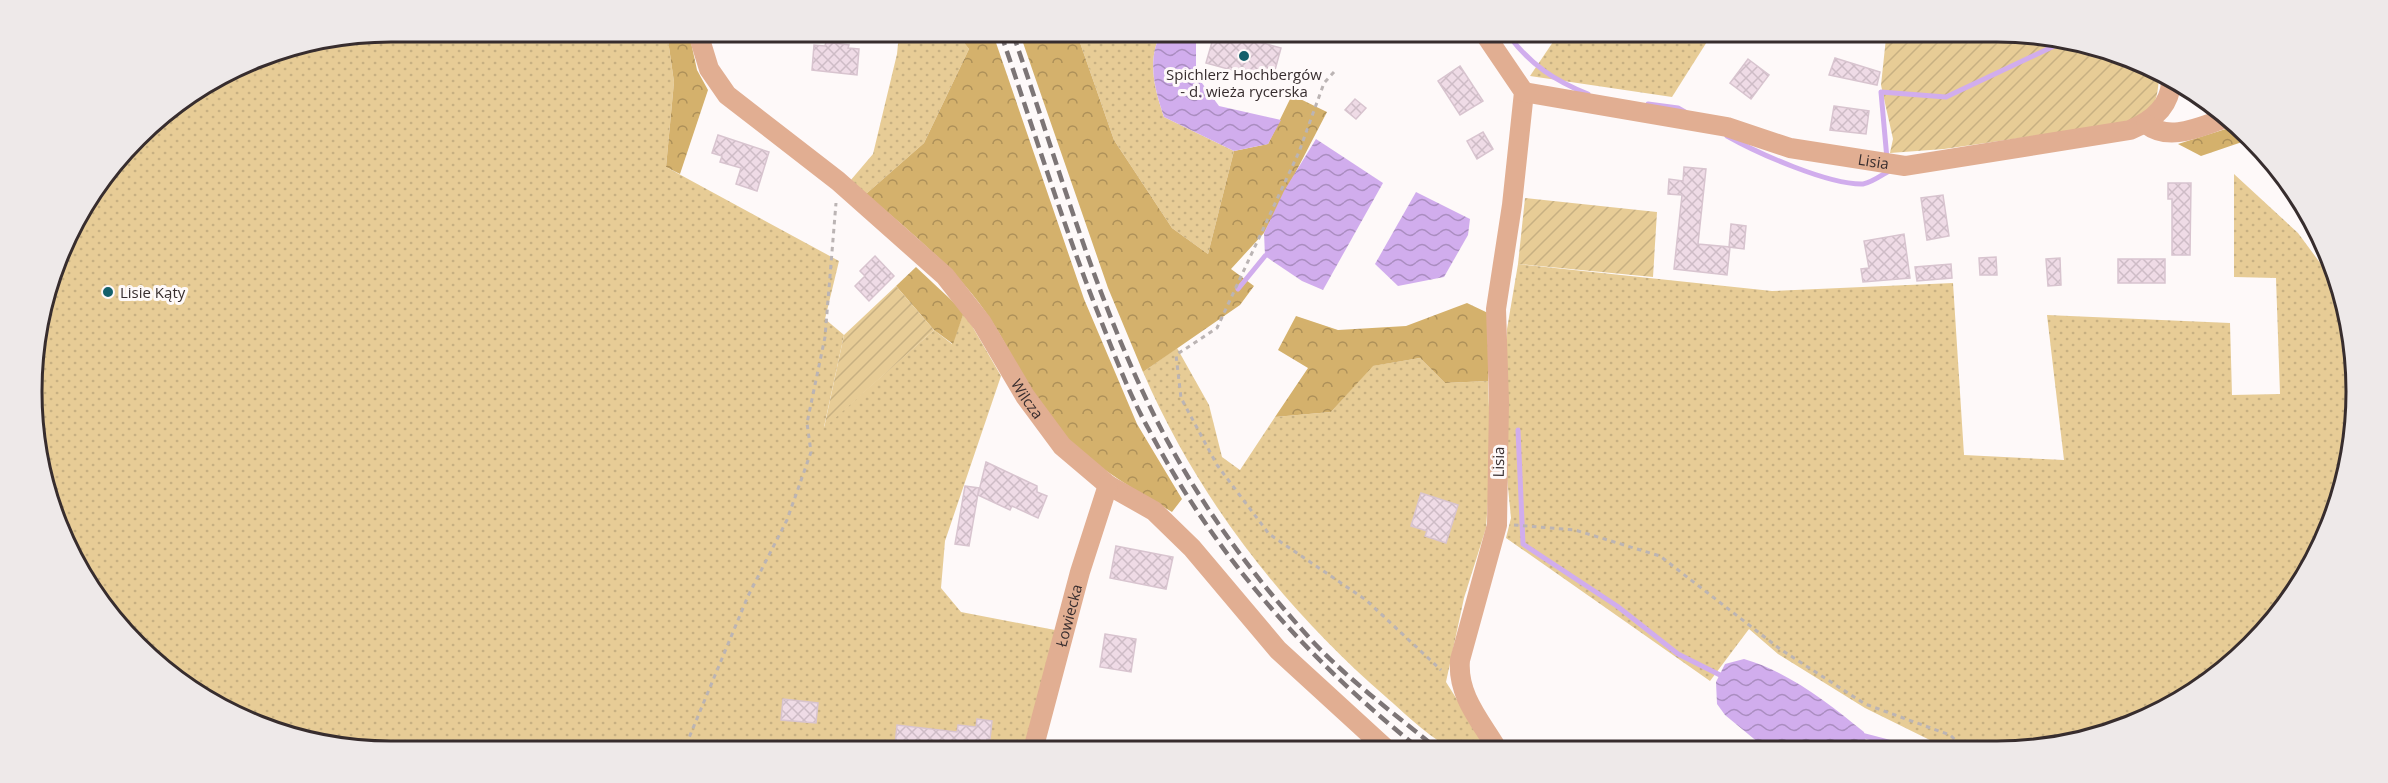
<svg xmlns="http://www.w3.org/2000/svg" width="2388" height="783" viewBox="0 0 2388 783" font-family="'Open Sans',sans-serif">
	<style>
		.grass { fill: url(#grass-dots) }
		.forest { fill: url(#forest-crowns) }
		.garden { fill: url(#garden-furrows) }
		.water { fill: url(#water-waves) }
		.lines { fill: none; stroke-linecap: round; stroke-linejoin: round }
		.stream { stroke: #d1aded; stroke-width: 5 }
		.building { fill: url(#building-cross-hatch); stroke: #d8c4cf; stroke-width: 1.5 }
		.path { stroke: #bbb4b4; stroke-width: 3; stroke-dasharray: 4.5 4.5; stroke-linecap: butt }
		.minor { stroke: #e1ae92; stroke-width: 20 }
		.rail { stroke: #7d7576; stroke-width: 4.5; stroke-dasharray: 12 6; stroke-linecap: butt }
		.poi-dot { fill: #13606b; stroke: #fef9f9; stroke-width: 2 }
		.labels { text-anchor: middle; dominant-baseline: central; stroke-width: 6; stroke-linejoin: round; paint-order: stroke }
		.poi-label { font-size: 15px; fill: #372d2e; stroke: #fef9f9 }
		.street-label { font-size: 15px; fill: #372d2e; stroke: #fef9f9 }
		.rim { fill: none; stroke: #372d2e; stroke-width: 3 }
	</style>
	<defs>
		<pattern id="grass-dots" width="8" height="8" patternUnits="userSpaceOnUse" patternTransform="scale(1.5)"><rect width="8" height="8" fill="#e7cc96"/><path d="M2 2h.1M6 6h.1" fill="none" stroke="#c7b082" stroke-width="1.8" stroke-linecap="round"/></pattern>
		<pattern id="forest-crowns" width="20" height="18" patternUnits="userSpaceOnUse" patternTransform="scale(1.5)"><rect width="20" height="18" fill="#d4b16c"/><path d="M2 6a3 3 0 1 1 6 0M12 15a3 3 0 1 1 6 0" fill="none" stroke="#ad9059"/></pattern>
		<pattern id="garden-furrows" width="10" height="10" patternUnits="userSpaceOnUse" patternTransform="scale(1.5)"><rect width="10" height="10" fill="#e7cc96"/><path d="M-1 1l2-2M0 10L10 0M9 11l2-2" fill="none" stroke="#c7b082"/></pattern>
		<pattern id="water-waves" width="16" height="10" patternUnits="userSpaceOnUse" patternTransform="scale(1.5)"><rect width="16" height="10" fill="#d1aded"/><path d="M0 5q4-4 8 0t8 0" fill="none" stroke="#aa8dc0"/></pattern>
		<pattern id="building-cross-hatch" width="8" height="8" patternUnits="userSpaceOnUse" patternTransform="scale(1.5)"><rect width="8" height="8" fill="#efdbe6"/><path d="M0 0l8 8M0 8l8-8" fill="none" stroke="#cebcc6"/></pattern>
	</defs>
	<rect width="100%" height="100%" fill="#fef9f9"/>
	<g class="grass">
		<path d="M 392,32 L 667,33 L 674,82 L 666,167 L 839,261 L 825,319 L 844,335 L 824,427 L 934,330 L 952,344 L 964,312 L 1001,376 L 945,541 L 941,588 L 961,612 L 1055,630 L 1027,746 L 321,745 L 191,691 L 92,592 L 44,484 L 35,345 L 69,232 L 154,121 L 254,59 Z"/>
		<path d="M 899,34 L 957,34 L 969,49 L 924,143 L 866,194 L 850,181 L 873,154 L 897,54 Z"/>
		<path d="M 1077,34 L 1160,35 C 1147,62 1155,90 1164,117 L 1234,151 L 1208,254 L 1172,228 L 1114,140 Z"/>
		<path d="M 1557,36 L 1710,37 L 1672,97 L 1530,76 Z"/>
		<path d="M 2234,174 L 2298,233 L 2332,279 L 2350,322 L 2350,462 L 2308,571 L 2251,646 L 2156,714 L 2044,748 L 1946,748 L 1865,708 L 1778,654 L 1749,629 L 1710,681 L 1506,538 L 1511,518 L 1506,467 L 1507,329 L 1518,264 L 1772,291 L 1953,283 L 1964,455 L 2064,460 L 2047,315 L 2230,323 L 2232,395 L 2280,394 L 2276,278 L 2234,277 Z"/>
		<path d="M 1177,348 L 1209,405 L 1222,457 L 1240,470 L 1275,417 L 1331,412 L 1372,366 L 1420,358 L 1445,383 L 1488,381 L 1491,461 L 1486,528 L 1464,598 L 1446,682 L 1487,747 C 1476,747 1460,750 1450,747 C 1432,740 1401,710 1386,697 C 1283,608 1197,497 1143,372 Z"/>
	</g>
	<g class="forest">
		<path d="M 667,33 L 689,33 L 697,70 L 708,90 L 680,174 L 666,167 L 674,82 Z"/>
		<path d="M 957,34 L 993,34 L 1084,299 L 1137,424 L 1182,499 L 1172,512 C 1137,491 1100,470 1070,442 C 1034,409 1017,360 991,320 C 959,270 910,232 866,194 L 924,143 L 969,49 Z"/>
		<path d="M 1020,34 L 1077,34 L 1114,140 L 1172,228 L 1208,254 L 1234,151 L 1268,144 L 1292,95 L 1327,112 L 1264,233 L 1231,269 L 1254,286 L 1240,305 L 1143,372 L 1108,288 Z"/>
		<path d="M 2232,127 L 2245,141 L 2201,156 L 2178,144 Z"/>
		<path d="M 916,267 L 964,312 L 953,344 L 934,330 L 896,286 Z"/>
		<path d="M 1467,303 L 1488,313 L 1488,381 L 1445,383 L 1420,358 L 1373,366 L 1331,412 L 1275,417 L 1308,368 L 1278,350 L 1296,316 L 1338,330 L 1406,326 Z"/>
	</g>
	<g class="garden">
		<path d="M 1886,38 L 2067,38 L 2159,77 C 2157,103 2155,110 2130,122 L 1944,149 L 1890,153 L 1893,139 L 1881,85 Z"/>
		<path d="M 1525,198 L 1657,212 L 1653,277 L 1518,264 Z"/>
		<path d="M 896,286 L 934,330 L 824,428 L 844,335 Z"/>
	</g>
	<g class="water">
		<path d="M 1160,35 L 1196,35 L 1196,75 L 1219,106 L 1281,120 L 1268,144 L 1234,151 L 1164,117 C 1155,90 1147,62 1160,35 Z"/>
		<path d="M 1316,139 L 1383,183 L 1323,290 L 1302,281 L 1265,256 L 1264,233 L 1284,191 Z"/>
		<path d="M 1416,192 L 1470,219 L 1468,235 L 1444,277 L 1398,286 L 1375,264 Z"/>
		<path d="M 1744,659 C 1789,672 1828,703 1864,732 L 1866,742 L 1829,743 L 1823,748 L 1765,748 L 1725,715 L 1717,704 L 1716,682 L 1725,664 Z"/>
	</g>
	<g class="lines">
		<g class="stream">
			<path d="M 1509,36 C 1531,65 1555,81 1588,94"/>
			<path d="M 1648,104 L 1678,108 L 1685,112"/>
			<path d="M 1727,136 C 1757,153 1829,185 1863,184 C 1871,183 1882,175 1889,171 L 1888,169"/>
			<path d="M 1887,159 L 1881,92 L 1946,97 L 2069,39"/>
			<path d="M 1238,289 L 1265,256"/>
			<path d="M 1518,430 L 1523,544 L 1617,606 L 1678,654 L 1726,678"/>
			<path d="M 1861,735 L 1911,748"/>
		</g>
	</g>
	<g class="building">
		<path d="M 1214,35 L 1233,35 L 1281,48 L 1272,81 L 1206,63 Z"/>
		<path d="M 826,42 L 849,45 L 848,48 L 859,49 L 857,75 L 812,70 L 814,45 L 825,46 Z"/>
		<path d="M 1835,58 L 1880,72 L 1877,85 L 1829,75 Z"/>
		<path d="M 1748,59 L 1769,75 L 1751,99 L 1730,83 Z"/>
		<path d="M 1460,66 L 1483,101 L 1460,115 L 1438,81 Z"/>
		<path d="M 1355,99 L 1366,108 L 1356,119 L 1345,110 Z"/>
		<path d="M 1834,106 L 1869,111 L 1866,134 L 1830,130 Z"/>
		<path d="M 1483,132 L 1493,149 L 1477,159 L 1467,141 Z"/>
		<path d="M 718,135 L 769,152 L 757,191 L 736,184 L 741,168 L 720,162 L 722,156 L 712,153 Z"/>
		<path d="M 1684,167 L 1706,169 L 1698,244 L 1730,247 L 1727,275 L 1674,269 L 1682,195 L 1668,194 L 1669,179 L 1683,181 Z"/>
		<path d="M 2168,183 L 2191,183 L 2190,255 L 2172,255 L 2172,199 L 2168,199 Z"/>
		<path d="M 1943,195 L 1949,236 L 1927,240 L 1921,198 Z"/>
		<path d="M 1731,224 L 1746,226 L 1744,249 L 1729,247 Z"/>
		<path d="M 1904,234 L 1910,278 L 1863,282 L 1861,269 L 1869,268 L 1864,241 Z"/>
		<path d="M 875,256 L 894,276 L 869,301 L 855,286 L 865,276 L 860,271 Z"/>
		<path d="M 1996,257 L 1997,275 L 1980,275 L 1979,258 Z"/>
		<path d="M 2060,258 L 2061,285 L 2048,286 L 2046,259 Z"/>
		<rect x="2118" y="259" width="47" height="24"/>
		<path d="M 1951,264 L 1952,278 L 1917,281 L 1915,267 Z"/>
		<path d="M 986,462 L 1037,486 L 1037,492 L 1047,496 L 1038,518 L 1012,506 L 1010,510 L 978,495 Z"/>
		<path d="M 965,486 L 979,488 L 969,546 L 955,544 Z"/>
		<path d="M 1421,493 L 1458,505 L 1446,543 L 1425,536 L 1427,531 L 1411,526 Z"/>
		<path d="M 1116,546 L 1173,557 L 1166,589 L 1110,578 Z"/>
		<path d="M 1105,634 L 1136,639 L 1131,672 L 1100,667 Z"/>
		<path d="M 783,699 L 818,703 L 816,723 L 781,720 Z"/>
		<path d="M 977,719 L 992,721 L 990,739 L 987,739 L 986,746 L 895,746 L 897,725 L 957,732 L 958,725 L 976,727 Z"/>
	</g>
	<g class="lines">
		<g class="path">
			<path d="M 1334,72 L 1324,83 L 1299,152 L 1217,328 L 1176,355 L 1181,398 L 1217,465 L 1269,534 L 1366,600 L 1441,670"/>
			<path d="M 1514,525 L 1575,530 L 1660,556 L 1780,649 L 1865,704 L 1950,735 L 1964,748"/>
			<path d="M 686,745 L 748,596 L 787,520 L 811,452 L 807,423 L 825,337 L 836,203"/>
		</g>
		<g class="minor">
			<path id="s1" d="M 698,33 L 709,69 L 727,95 L 838,181 L 945,276 L 982,323 L 1025,396 L 1062,446 L 1108,485 L 1154,511 L 1192,548 L 1278,650 L 1384,747"/>
			<path d="M 1486,36 L 1524,92 L 1512,205 L 1496,309 L 1499,402 L 1497,525 L 1460,660 C 1457,694 1479,719 1496,747"/>
			<path id="s2" d="M 1524,92 L 1727,127 L 1790,148 L 1905,166 L 2130,130 C 2152,121 2170,107 2171,82"/>
			<path d="M 2146,124 C 2169,142 2199,127 2223,119"/>
			<path id="s3" d="M 1034,746 L 1080,572 L 1108,485"/>
		</g>
		<g class="rail">
			<path d="M 1001,34 C 1032,125 1061,218 1096,308 C 1112,348 1127,390 1148,428 C 1216,557 1304,656 1417,747"/>
			<path d="M 1013,34 C 1058,163 1095,299 1157,421 C 1196,498 1248,570 1305,633 C 1343,676 1391,711 1435,747"/>
		</g>
	</g>
	<g class="poi-dot">
		<circle cx="1244" cy="56" r="6"/>
		<circle cx="108" cy="292" r="6"/>
	</g>
	<g class="labels">
		<g class="poi-label">
			<text x="1244" y="74">Spichlerz Hochbergów<tspan x="1244" dy="17">- d. wieża rycerska</tspan></text>
			<text x="120" y="292" text-anchor="start">Lisie Kąty</text>
		</g>
		<g class="street-label">
			<text stroke="none"><textPath href="#s2" startOffset="357">Lisia</textPath></text>
			<text stroke="none"><textPath href="#s1" startOffset="501">Wilcza</textPath></text>
			<text transform="translate(1498 462) rotate(-89)">Lisia</text>
			<text stroke="none"><textPath href="#s3" startOffset="135">Łowiecka</textPath></text>
		</g>
	</g>
	<path d="M0 0H2388V783H0ZM391 42H1997A349 349 0 0 1 2346 391V392A349 349 0 0 1 1997 741H391A349 349 0 0 1 42 392V391A349 349 0 0 1 391 42Z" fill="#eee9e9" fill-rule="evenodd"/>
	<path class="rim" d="M391 42H1997A349 349 0 0 1 2346 391V392A349 349 0 0 1 1997 741H391A349 349 0 0 1 42 392V391A349 349 0 0 1 391 42Z"/>
</svg>
